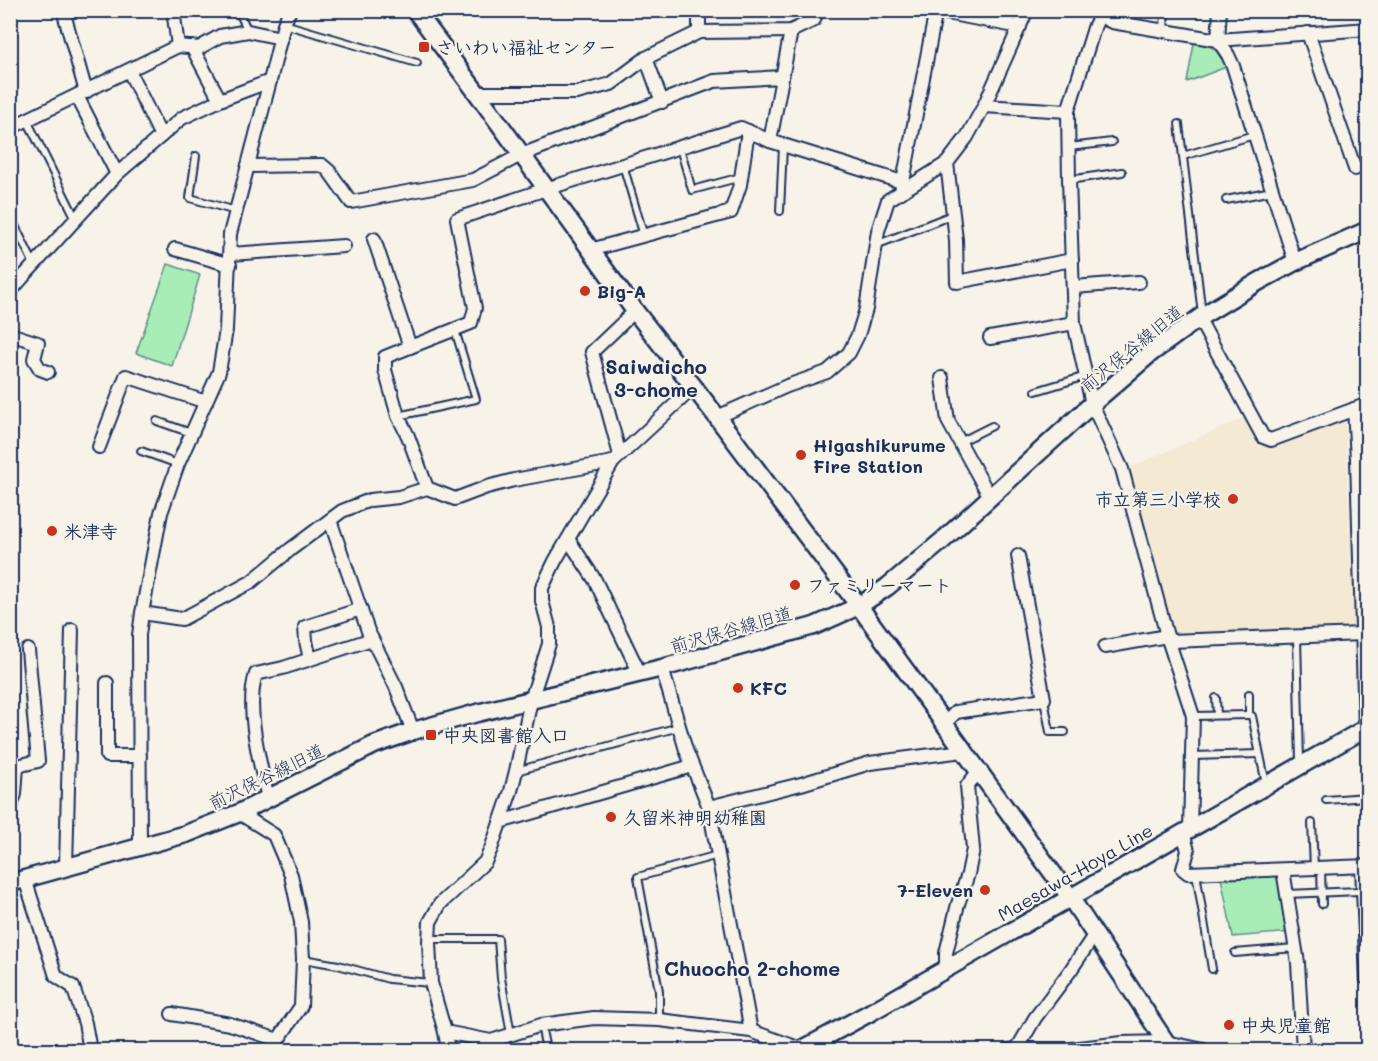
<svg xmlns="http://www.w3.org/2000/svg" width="1378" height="1061" viewBox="0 0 1378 1061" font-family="Mali,'Klee One',sans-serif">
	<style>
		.built { fill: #f4e9d3 }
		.green { fill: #a8edb7; stroke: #628e8a; stroke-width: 1.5 }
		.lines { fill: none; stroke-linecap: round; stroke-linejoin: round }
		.lane-casing { stroke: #1b2f5e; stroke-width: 10 }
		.street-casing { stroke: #1b2f5e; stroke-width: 16 }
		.secondary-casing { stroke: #1b2f5e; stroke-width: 21 }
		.lane { stroke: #f7f3e8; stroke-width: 6 }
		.street { stroke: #f7f3e8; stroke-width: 12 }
		.secondary { stroke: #f7f3e8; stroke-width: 16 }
		.poi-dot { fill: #c8321e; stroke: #f7f3e8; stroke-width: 2 }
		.labels { text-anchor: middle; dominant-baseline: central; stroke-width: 4.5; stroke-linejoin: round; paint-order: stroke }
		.poi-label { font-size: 18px; font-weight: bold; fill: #1b2f5e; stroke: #f7f3e8; text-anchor: start }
		.street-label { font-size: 18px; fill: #1b2f5e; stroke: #f7f3e8 }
		.neighbourhood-label { font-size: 20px; font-weight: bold; fill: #1b2f5e; stroke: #f7f3e8 }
	</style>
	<rect width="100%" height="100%" fill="#f7f3e8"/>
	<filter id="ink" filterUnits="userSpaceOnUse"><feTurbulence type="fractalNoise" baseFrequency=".0167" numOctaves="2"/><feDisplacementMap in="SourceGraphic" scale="12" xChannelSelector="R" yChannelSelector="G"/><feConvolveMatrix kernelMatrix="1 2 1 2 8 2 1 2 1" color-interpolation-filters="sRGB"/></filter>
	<g filter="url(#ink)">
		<path class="built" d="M 1345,417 L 1354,627 L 1176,636 L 1126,469 L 1244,418 L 1260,447 Z"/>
		<g class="green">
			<path d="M 1194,43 C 1215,46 1216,48 1226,67 L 1187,82 Z"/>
			<path d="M 168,264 L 200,275 L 172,366 L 136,353 Z"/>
			<path d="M 1220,873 L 1281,873 L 1291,932 L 1233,937 Z"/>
		</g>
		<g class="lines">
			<defs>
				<g id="lane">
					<path d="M 238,10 L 248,31"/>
					<path d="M 284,24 L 417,63"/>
					<path d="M 1164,30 L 1165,10"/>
					<path d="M 27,120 L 76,219"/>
					<path d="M 1179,124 L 1202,314"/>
					<path d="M 1069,147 L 1112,142"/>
					<path d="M 680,148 L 692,190 L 741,177"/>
					<path d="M 196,156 L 190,198 L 236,211"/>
					<path d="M 1183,156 L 1254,135"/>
					<path d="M 623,165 L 644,236"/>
					<path d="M 1069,180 L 1122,172"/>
					<path d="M 1226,200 L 1272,191"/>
					<path d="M 780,211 L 783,146"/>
					<path d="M 10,216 L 34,264"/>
					<path d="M 876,245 L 952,215"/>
					<path d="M 1036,391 L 1086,376"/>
					<path d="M 398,416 L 476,399 L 455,330"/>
					<path d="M 157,421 L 191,433"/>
					<path d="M 960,442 L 992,426"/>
					<path d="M 141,451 L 178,464"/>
					<path d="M 1297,637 L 1300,762"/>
					<path d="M 1249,694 L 1249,715 L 1252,716 L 1266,784"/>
					<path d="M 1216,698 L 1217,715"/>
					<path d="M 1044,699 L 1050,732 L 1065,732"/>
					<path d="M 1193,716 L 1249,715"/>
					<path d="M 1365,731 L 1368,820"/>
					<path d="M 1193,756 L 1259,754"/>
					<path d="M 516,771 L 679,727"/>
					<path d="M 1326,800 L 1367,797"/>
					<path d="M 1312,823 L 1314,868"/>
					<path d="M 1359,867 L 1364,980"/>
					<path d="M 1321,868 L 1322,904"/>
					<path d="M 1196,873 L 1212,969"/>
					<path d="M 1287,894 L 1360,891"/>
					<path d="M 430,939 L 498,939 L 501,978 L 511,1034"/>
					<path d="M 1235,953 L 1295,948"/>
					<path d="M 303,959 L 338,965 L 389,979 L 430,983"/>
					<path d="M 659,1020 L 659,991 L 638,877 L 718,855"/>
					<path d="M 541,1025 L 546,1050"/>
				</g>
				<g id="street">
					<path d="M 63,10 L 86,92"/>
					<path d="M 173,10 L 178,46"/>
					<path d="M 699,10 L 699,32"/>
					<path d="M 1027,10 L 984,106 L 1068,111"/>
					<path d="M 1101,10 C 1102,17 1106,20 1112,22 L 1218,40 L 1368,29"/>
					<path d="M 1220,10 L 1218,40 L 1228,55 L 1233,66 L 1295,262"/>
					<path d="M 936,11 L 1020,27"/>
					<path d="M 1101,14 L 1095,25 L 1068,111 L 1069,180 L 1074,323 L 1092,404 L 1122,469 L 1167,636 L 1193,716 L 1190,829"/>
					<path d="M 791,31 L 770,141 L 902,182"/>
					<path d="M 1308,33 L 1355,169"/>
					<path d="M 192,47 L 220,100"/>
					<path d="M 646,58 L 662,102"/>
					<path d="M 129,71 L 161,136"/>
					<path d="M 477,93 L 577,93 L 611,84 L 646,58 L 699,32 L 791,31 L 814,20 L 817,10"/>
					<path d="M 77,96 L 117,174"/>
					<path d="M 10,128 L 178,46 L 199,48 L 220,36 L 248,31 L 281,38"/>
					<path d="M 947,163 L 956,240 L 957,282 L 1072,260"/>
					<path d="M 248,166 L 322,165 L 329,171 L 351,202 L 473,180 L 521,155 L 714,81 L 782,77"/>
					<path d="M 901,192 L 947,163 L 967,137 L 984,106"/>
					<path d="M 374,239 L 410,347 L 471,323 L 475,308 L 457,219 L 546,189 L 741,128 L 770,141"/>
					<path d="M 175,249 L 230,265"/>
					<path d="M 590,250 L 731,212 L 740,185 L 748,131"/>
					<path d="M 230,254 L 344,246"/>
					<path d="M 1073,287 L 1139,282"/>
					<path d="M 10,292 L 23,277 L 117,174 L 182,118 L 220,100 L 270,81"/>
					<path d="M 1199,319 L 1263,437 L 1271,440 L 1368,404"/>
					<path d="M 10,334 L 38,343 L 34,359 L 40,369 L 48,372"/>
					<path d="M 990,338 L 1074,323"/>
					<path d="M 410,347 L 385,357 L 385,370 L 398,416 L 408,436 L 427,488"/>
					<path d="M 942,378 L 948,421 L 990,497"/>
					<path d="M 1354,409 L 1357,459 L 1365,728"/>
					<path d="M 717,417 L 787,386 L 827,372 L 849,353 L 858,335 L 866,309 L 878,231 L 888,200 L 901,192 L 936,10"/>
					<path d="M 99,447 L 126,376 L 206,402"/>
					<path d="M 620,455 L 592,352 L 635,311"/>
					<path d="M 330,520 L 368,631 L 396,687 L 413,731"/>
					<path d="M 568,539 L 595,580 L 640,674"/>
					<path d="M 142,613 L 182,619 L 251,582 L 291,549 L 342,511 L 370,500 L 399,497 L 427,488 L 455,499 L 487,487 L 514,480 L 613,462"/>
					<path d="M 1170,641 L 1363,634"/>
					<path d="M 1105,647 L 1167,636"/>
					<path d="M 310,659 L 306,641 L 305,627 L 361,609"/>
					<path d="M 662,668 L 686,750 L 709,807 L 751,1031"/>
					<path d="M 107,683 L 107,756 L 140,756"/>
					<path d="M 944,724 L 956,712 L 1044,699 L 1018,556"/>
					<path d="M 268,798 C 260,764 245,707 256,674 L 283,668 L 372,639"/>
					<path d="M 709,807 L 801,784 L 870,763 L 963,751"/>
					<path d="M 10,809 L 15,794 L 17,766 L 38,761 L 28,650"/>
					<path d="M 500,822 L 692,766"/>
					<path d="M 1183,832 L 1188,851 L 1183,869 L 1188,873 L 1368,866"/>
					<path d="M 140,847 L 139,635 L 142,613 L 161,513 L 178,464 L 219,372 L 226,330 L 230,234 L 270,81 L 284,24 L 290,10"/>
					<path d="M 66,867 L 72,630"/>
					<path d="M 1283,870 L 1298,963 L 1303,1050"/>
					<path d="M 25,879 L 56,976 L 73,987 L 85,1023 L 90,1050"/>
					<path d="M 946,969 L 946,953 L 958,904 L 968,874 L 973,849 L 967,786 L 978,772"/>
					<path d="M 172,1014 L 230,1024 L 278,1040 L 301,1006 L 303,959 L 301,922 L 291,875 L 274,835 L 239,813"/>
					<path d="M 445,1032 L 491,1041 L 541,1025 L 594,1018 L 659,1020 L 751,1031 L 804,1050"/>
					<path d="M 1017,1049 L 1035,1018 L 1070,971 L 1095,934"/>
					<path d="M 448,1050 L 445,1032 L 431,983 L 429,942 L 430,922 L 440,904 L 485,862 L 491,849 L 511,791 L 516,771 L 531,700 L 549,644 L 549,627 L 542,601 L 542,588 L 555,561 L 613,462 L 694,387"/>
					<path d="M 1009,1050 L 1017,1049 L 1071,1049 L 1122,1043 L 1166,1042 L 1204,1050"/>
				</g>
				<g id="secondary">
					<path d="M 415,10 L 477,93 L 635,311 L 717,417 L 859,606 L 1070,897 L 1171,1050"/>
					<path d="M 10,883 L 186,834 L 239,813 L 374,745 L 413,731 L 477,713 L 662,668 L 814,626 L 859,606 L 887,587 L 942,541 L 1092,404 L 1151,353 L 1202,316 L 1258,282 L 1295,262 L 1368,230"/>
					<path d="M 801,1050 L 871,1012 L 1368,727"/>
				</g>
			</defs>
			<use href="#lane" class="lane-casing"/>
			<use href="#street" class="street-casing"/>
			<use href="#secondary" class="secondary-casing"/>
			<use href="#lane" class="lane"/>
			<use href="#street" class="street"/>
			<use href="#secondary" class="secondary"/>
		</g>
	</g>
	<g class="poi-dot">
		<rect x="418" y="41" width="12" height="12" rx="3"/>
		<circle cx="585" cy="291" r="6"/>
		<circle cx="801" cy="455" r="6"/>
		<circle cx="1233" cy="499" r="6"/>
		<circle cx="52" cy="531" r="6"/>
		<circle cx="795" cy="585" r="6"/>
		<circle cx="738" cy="688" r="6"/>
		<rect x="425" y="729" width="12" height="12" rx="3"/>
		<circle cx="611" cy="817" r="6"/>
		<circle cx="985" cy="890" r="6"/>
		<circle cx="1229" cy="1025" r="6"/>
	</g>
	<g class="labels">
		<g class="poi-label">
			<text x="436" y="47">さいわい福祉センター</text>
			<text x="597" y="291">Big-A</text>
			<text x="813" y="445">Higashikurume<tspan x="813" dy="21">Fire Station</tspan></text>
			<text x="1221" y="499" text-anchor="end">市立第三小学校</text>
			<text x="64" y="531">米津寺</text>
			<text x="807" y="585">ファミリーマート</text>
			<text x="750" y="688">KFC</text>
			<text x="443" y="735">中央図書館入口</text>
			<text x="623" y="817">久留米神明幼稚園</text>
			<text x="973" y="890" text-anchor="end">7-Eleven</text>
			<text x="1241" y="1025">中央児童館</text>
		</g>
		<g class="street-label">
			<text transform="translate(1131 348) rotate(-39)">前沢保谷線旧道</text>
			<text transform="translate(731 629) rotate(-16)">前沢保谷線旧道</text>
			<text transform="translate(266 776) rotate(-26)">前沢保谷線旧道</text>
			<text transform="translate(1075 872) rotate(-30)">Maesawa-Hoya Line</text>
		</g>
		<g class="neighbourhood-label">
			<text x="656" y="366">Saiwaicho<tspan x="656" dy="23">3-chome</tspan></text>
			<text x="752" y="968">Chuocho 2-chome</text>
		</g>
	</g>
	<rect width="1378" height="1061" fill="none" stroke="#f7f3e8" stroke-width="36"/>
	<rect x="18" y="18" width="1342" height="1025" fill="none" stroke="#1b2f5e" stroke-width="2" filter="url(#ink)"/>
</svg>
